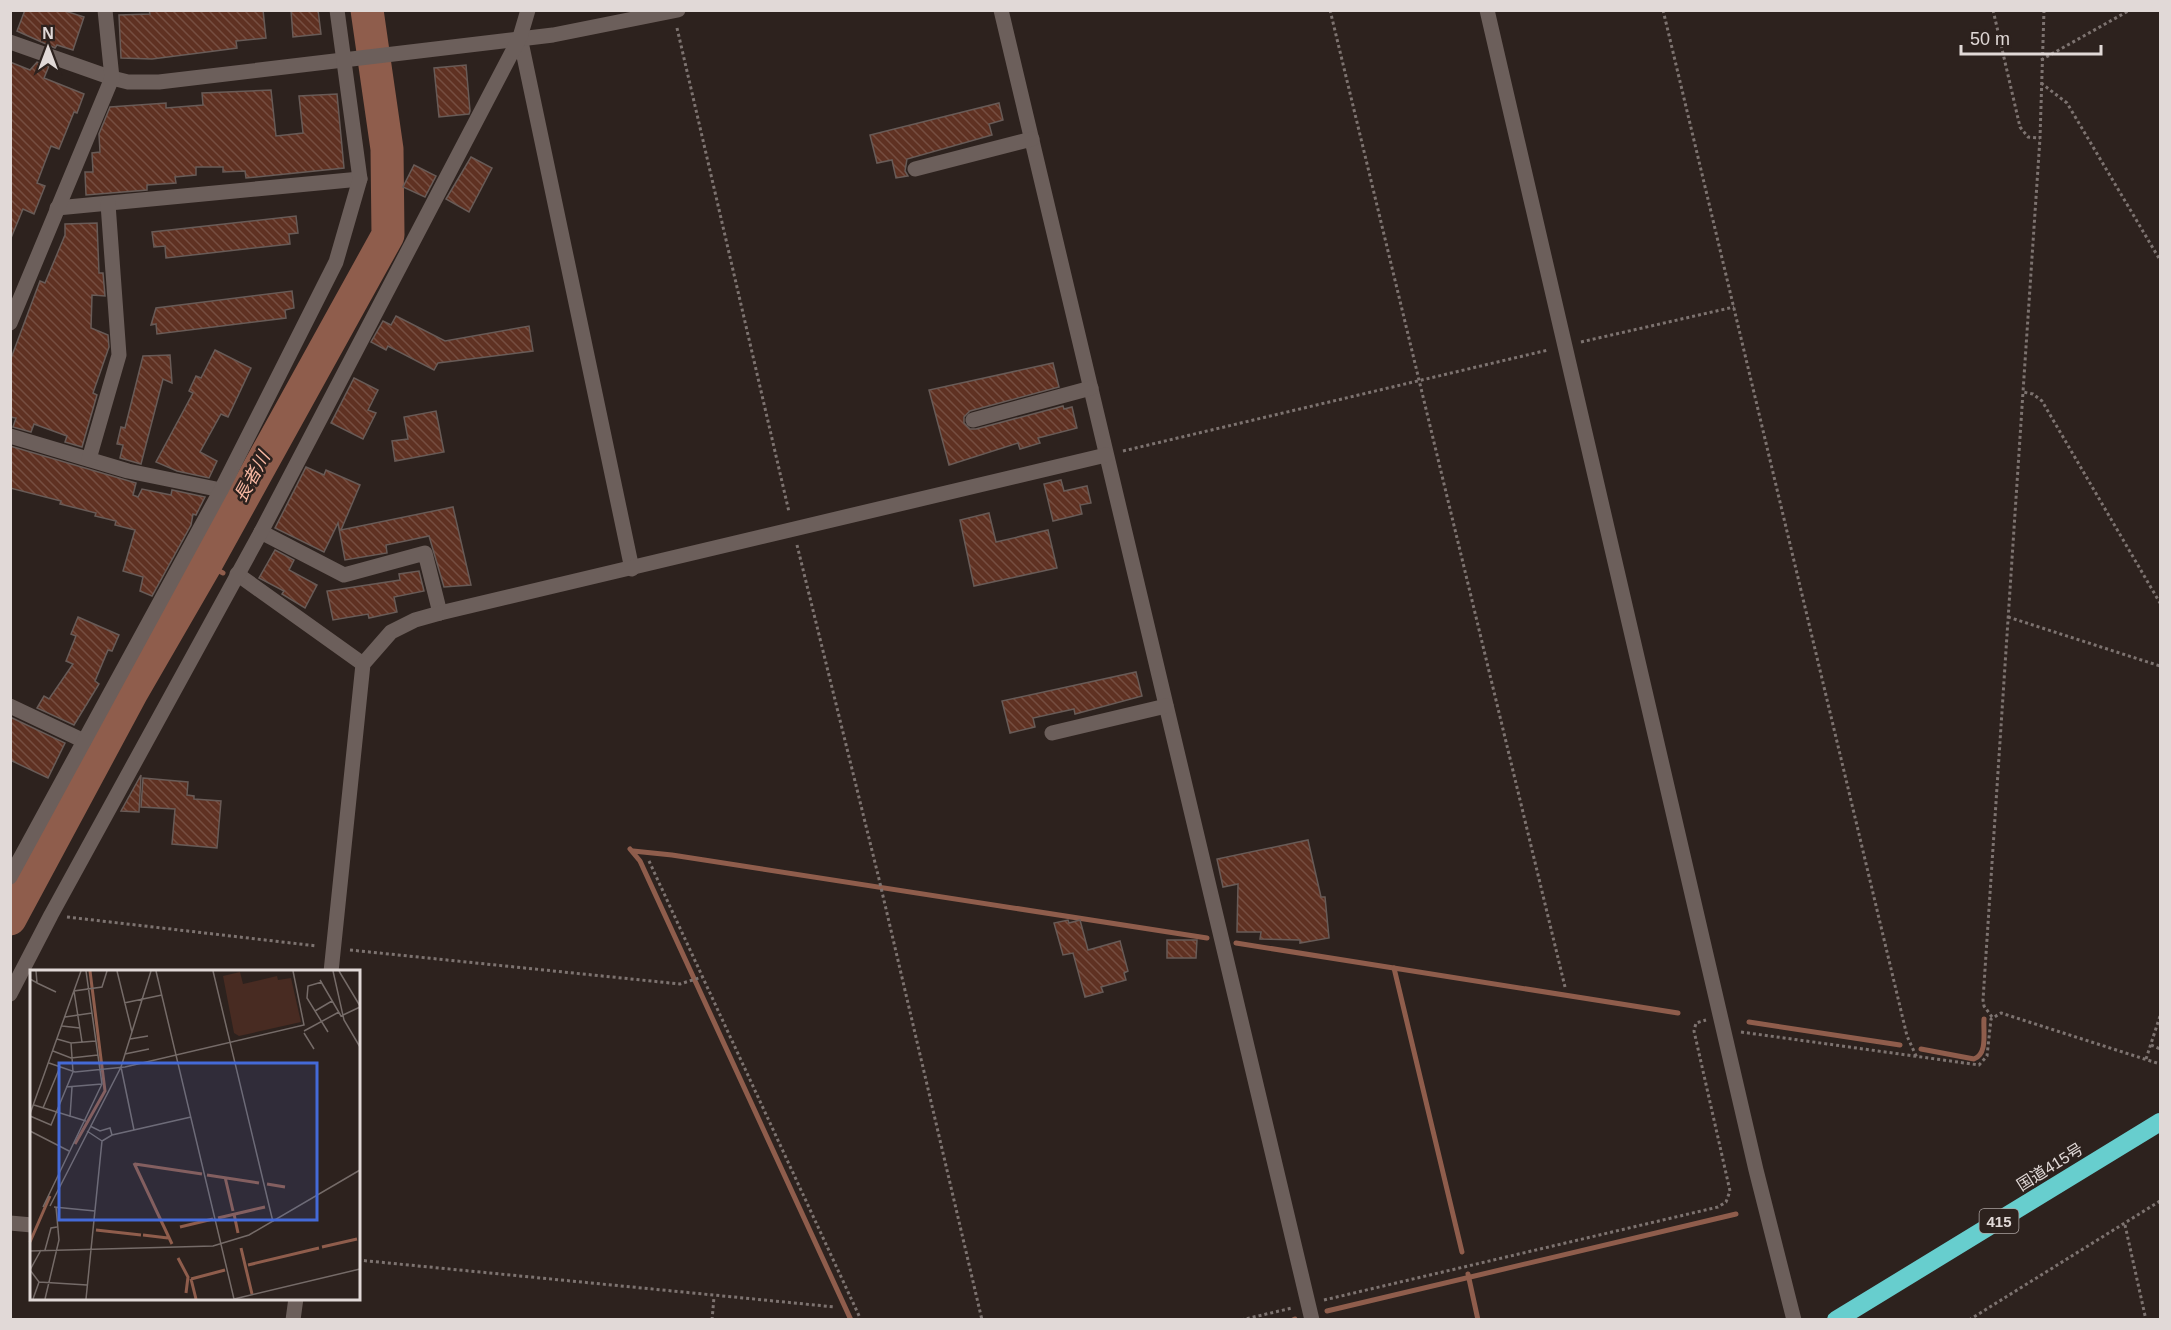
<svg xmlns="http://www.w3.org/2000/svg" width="2171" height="1330" viewBox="0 0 2171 1330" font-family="Arial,'Noto Sans JP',sans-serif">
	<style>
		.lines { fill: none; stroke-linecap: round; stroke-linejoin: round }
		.stream { stroke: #8f5d4c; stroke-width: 5 }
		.river { stroke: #8f5d4c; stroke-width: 33 }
		.building { fill: url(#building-back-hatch); stroke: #685b57; stroke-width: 1.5 }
		.path { stroke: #7d7370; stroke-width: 3; stroke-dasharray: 3 3; stroke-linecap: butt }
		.minor { stroke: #6c5f5b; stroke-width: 15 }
		.highway { stroke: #67cece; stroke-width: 18 }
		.labels { text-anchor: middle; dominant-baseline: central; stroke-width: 5; stroke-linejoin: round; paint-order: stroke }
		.shield { fill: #2d221e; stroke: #aba2a0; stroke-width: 1.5 }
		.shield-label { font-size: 15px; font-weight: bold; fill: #e1d9d7 }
		.street-label { font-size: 16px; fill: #e1d9d7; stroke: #2d221e }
		.water-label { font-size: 18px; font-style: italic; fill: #f9b9a3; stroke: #2d221e }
		.inset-river { fill: none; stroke: #8f5d4c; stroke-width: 3 }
		.inset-road { fill: none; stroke: #756b68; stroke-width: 1.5 }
		.view { fill: #446ad8; fill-opacity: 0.15; stroke: #446ad8; stroke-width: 3 }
		.inset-edge { fill: none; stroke: #e1d9d7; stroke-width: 3 }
	</style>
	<defs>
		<pattern id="building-back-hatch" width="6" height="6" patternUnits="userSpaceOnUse" patternTransform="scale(1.5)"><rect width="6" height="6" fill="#5f3122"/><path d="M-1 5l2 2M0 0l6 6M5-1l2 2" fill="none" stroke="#764e41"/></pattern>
	</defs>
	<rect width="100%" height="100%" fill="#2d221e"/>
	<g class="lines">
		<g class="stream">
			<path d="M 206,564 L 223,573"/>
			<path d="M 630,849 L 640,861 L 851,1320"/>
			<path d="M 633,851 L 672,855 L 1207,938"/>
			<path d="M 1236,943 L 1678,1013"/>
			<path d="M 1394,968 L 1462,1252"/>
			<path d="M 1749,1022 L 1900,1045"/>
			<path d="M 1921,1049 L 1974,1059 C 1988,1054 1983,1032 1984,1019"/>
			<path d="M 1468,1274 L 1478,1320"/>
			<path d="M 1327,1311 L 1736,1214"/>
			<path d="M 1293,1320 L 1295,1319"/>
		</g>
		<path class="river" d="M 10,919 L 132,692 L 206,564 L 388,235 L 387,149 L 367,10"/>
	</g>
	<g class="building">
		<path d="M 25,10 L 62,10 L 84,17 L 73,50 L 57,45 L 55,48 L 17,31 Z"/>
		<path d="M 149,10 L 263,10 L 266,38 L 236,41 L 237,48 L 207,52 L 152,59 L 121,58 L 119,15 L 150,14 Z"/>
		<path d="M 291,10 L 318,10 L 321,34 L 293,37 Z"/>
		<path d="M 10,62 L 30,70 L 37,62 L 49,66 L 44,78 L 84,94 L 77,113 L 74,112 L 59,149 L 51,146 L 37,183 L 45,186 L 34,214 L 23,209 L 11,238 Z"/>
		<path d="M 466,65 L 470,111 L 469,114 L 439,117 L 434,68 Z"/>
		<path d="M 271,90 L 276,136 L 303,133 L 299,96 L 337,94 L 344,168 L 246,178 L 245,171 L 223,172 L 223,167 L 196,167 L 196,175 L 175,177 L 176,183 L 147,185 L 147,190 L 86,195 L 85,172 L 93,172 L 92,153 L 100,152 L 99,134 L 110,107 L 166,103 L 166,108 L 203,105 L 202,93 Z"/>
		<path d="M 999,103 L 1003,120 L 989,124 L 992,135 L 907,159 L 905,171 L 908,176 L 896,178 L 892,160 L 877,163 L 870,135 Z"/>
		<path d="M 471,157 L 492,168 L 469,212 L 446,199 Z"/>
		<path d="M 414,165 L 436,176 L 425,197 L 403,187 Z"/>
		<path d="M 296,216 L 298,233 L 289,234 L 290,244 L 166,258 L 165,246 L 154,247 L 152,232 Z"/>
		<path d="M 97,223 L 99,273 L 103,273 L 105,296 L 92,295 L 91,328 L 108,335 L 109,347 L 93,393 L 97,395 L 82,447 L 65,442 L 67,436 L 34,424 L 31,432 L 13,427 L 16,418 L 10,417 L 10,361 L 40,281 L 45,283 L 65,235 L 65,224 Z"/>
		<path d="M 292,291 L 294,308 L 285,310 L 286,318 L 157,334 L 156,324 L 151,325 L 156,308 Z"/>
		<path d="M 396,316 L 445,341 L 529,326 L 533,351 L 438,363 L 434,370 L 388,346 L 386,350 L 371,342 L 383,321 L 391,325 Z"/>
		<path d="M 215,350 L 251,368 L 228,417 L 221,414 L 200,452 L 217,461 L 209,478 L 177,471 L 156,462 L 193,393 L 189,391 L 196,376 L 201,378 Z"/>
		<path d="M 170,355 L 172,383 L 163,379 L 141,464 L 120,458 L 123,445 L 117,444 L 121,427 L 125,428 L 143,356 Z"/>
		<path d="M 1053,363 L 1059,387 L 970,411 L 964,417 L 964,423 L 970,429 L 976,429 L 1063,406 L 1064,409 L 1072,407 L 1077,428 L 1038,438 L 1040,443 L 1020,449 L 1018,443 L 949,465 L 929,390 Z"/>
		<path d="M 354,378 L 378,390 L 368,410 L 376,413 L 363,439 L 331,423 Z"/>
		<path d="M 436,411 L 444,452 L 395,461 L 392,441 L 408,439 L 404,417 Z"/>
		<path d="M 10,446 L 136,483 L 133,495 L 138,497 L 142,489 L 171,495 L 172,490 L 205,497 L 196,515 L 193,514 L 191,525 L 152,596 L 140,591 L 143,577 L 123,571 L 135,530 L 115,525 L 116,521 L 95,516 L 96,513 L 60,504 L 61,501 L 10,488 Z"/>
		<path d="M 306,467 L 324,475 L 326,470 L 360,485 L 341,530 L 453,507 L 471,585 L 444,587 L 429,536 L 386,545 L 387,553 L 345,560 L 338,523 L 324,552 L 275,528 Z"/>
		<path d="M 1061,480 L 1064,491 L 1087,486 L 1091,503 L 1080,505 L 1082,514 L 1053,521 L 1044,484 Z"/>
		<path d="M 989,513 L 996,542 L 1048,530 L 1057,568 L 974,586 L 960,520 Z"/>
		<path d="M 275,550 L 294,560 L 289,570 L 317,585 L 305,608 L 282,594 L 284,591 L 259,578 Z"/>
		<path d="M 419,571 L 424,591 L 394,597 L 397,612 L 369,618 L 368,614 L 333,620 L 327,591 L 400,580 L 399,574 Z"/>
		<path d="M 78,617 L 119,635 L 112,651 L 108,650 L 95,681 L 99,684 L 74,725 L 37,708 L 44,696 L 49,699 L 73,664 L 66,661 L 76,636 L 71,634 Z"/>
		<path d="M 1136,672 L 1142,696 L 1075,714 L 1074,709 L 1033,718 L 1035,727 L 1010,733 L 1002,701 Z"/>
		<path d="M 10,717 L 65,743 L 48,778 L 10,760 Z"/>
		<path d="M 141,775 L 139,812 L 121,811 Z"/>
		<path d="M 143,778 L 188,782 L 187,795 L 194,796 L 194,799 L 221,801 L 217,848 L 172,844 L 175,809 L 141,807 Z"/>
		<path d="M 1308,840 L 1321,897 L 1325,897 L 1329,938 L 1300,943 L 1300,940 L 1260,939 L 1261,932 L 1237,932 L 1238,884 L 1223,887 L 1217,859 Z"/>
		<path d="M 1068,920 L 1069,923 L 1080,920 L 1088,950 L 1120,941 L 1128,971 L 1124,973 L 1126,980 L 1101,987 L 1103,992 L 1085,997 L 1073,953 L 1063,955 L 1054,923 Z"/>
		<path d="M 1167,940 L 1197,940 L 1196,958 L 1167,958 Z"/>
	</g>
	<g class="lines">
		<g class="path">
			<path d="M 1330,10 L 1565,987"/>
			<path d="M 1663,10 L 1907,1036 L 1917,1058"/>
			<path d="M 1993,10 L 2020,127 L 2028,137 L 2040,138"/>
			<path d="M 2044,10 L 2040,138 L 2023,392 L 2033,394 L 2042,401 L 2160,603"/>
			<path d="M 677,28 L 789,512"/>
			<path d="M 2041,60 L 2130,10"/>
			<path d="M 2041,83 L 2067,103 L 2160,260"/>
			<path d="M 1581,342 L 1734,307"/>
			<path d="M 1123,451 L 1548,350"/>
			<path d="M 797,545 L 879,879 L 982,1320"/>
			<path d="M 2008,617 L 2160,666"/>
			<path d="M 649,861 L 861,1320"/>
			<path d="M 67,917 L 317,946"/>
			<path d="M 350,950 L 680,984 L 702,977"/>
			<path d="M 1992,1017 L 1984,1006 L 1983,1000 L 2023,392"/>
			<path d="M 1741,1032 L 1979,1065 L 1987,1056 L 1991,1019 L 2001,1013 L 2160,1064"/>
			<path d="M 2151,1045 L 2160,1049"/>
			<path d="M 2146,1059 L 2160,1016"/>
			<path d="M 2125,1225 L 2146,1320"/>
			<path d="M 358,1260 L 835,1307"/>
			<path d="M 1324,1300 L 1718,1207 L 1726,1202 L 1730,1191 L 1694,1031 L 1696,1023 L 1706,1020"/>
			<path d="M 712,1320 L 714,1297"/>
			<path d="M 1241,1320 L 1292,1308"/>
			<path d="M 1969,1320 L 2160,1201"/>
		</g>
		<g class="minor">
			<path d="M 1001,10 L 1312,1320"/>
			<path d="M 1487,10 L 1756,1170 L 1794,1320"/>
			<path d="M 520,37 L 632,569"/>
			<path d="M 10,42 L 112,78 L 128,82 L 159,82 L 553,35 L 678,10"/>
			<path d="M 915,169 L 1032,139"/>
			<path d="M 57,208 L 360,179"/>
			<path d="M 10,323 L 112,78 L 105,10"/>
			<path d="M 973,420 L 1091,388"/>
			<path d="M 10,436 L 128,471 L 221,490"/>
			<path d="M 89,459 L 119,355 L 108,204"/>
			<path d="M 261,532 L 344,575 L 425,553 L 440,613"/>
			<path d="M 237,574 L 363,664"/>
			<path d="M 10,706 L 84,741"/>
			<path d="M 1052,733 L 1166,706"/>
			<path d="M 10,877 L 221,490 L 336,262 L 360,179 L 337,10"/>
			<path d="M 331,972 L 363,664 L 391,632 L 415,620 L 440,613 L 1106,455"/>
			<path d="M 10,994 L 51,915 L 261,532 L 520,37 L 528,10"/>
			<path d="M 10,1223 L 32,1225"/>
			<path d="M 293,1320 L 296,1298"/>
		</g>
		<path class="highway" d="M 1836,1320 L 2160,1122"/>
	</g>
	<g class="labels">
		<rect class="shield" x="1979.5" y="1209" width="39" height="24" rx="4.5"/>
		<g class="shield-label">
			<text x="1999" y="1221">415</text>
		</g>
		<g class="street-label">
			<text transform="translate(2050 1167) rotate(-32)">国道415号</text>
		</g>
		<g class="water-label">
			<text transform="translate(252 477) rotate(-61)">長者川</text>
		</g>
	</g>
	<g transform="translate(30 970)">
		<rect width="330" height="330" fill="#2d221e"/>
		<path d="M 210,2 L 213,14 L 247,6 L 248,10 L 261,8 L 271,52 L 209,66 L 204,63 L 193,6 Z" fill="#482b22"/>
		<path class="inset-river" d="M 45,174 L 75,121 L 60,1M 104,193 L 142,274M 105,194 L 172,204M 177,205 L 229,213M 195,207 L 203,241M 237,214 L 255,217M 204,244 L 208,263M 188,248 L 235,237M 150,257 L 183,249M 66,260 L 111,265M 113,265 L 138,268M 0,272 L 20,226M 292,277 L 327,269M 211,278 L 222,324M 148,288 L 158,307 L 156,323M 218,295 L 289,278M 161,309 L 195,300M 161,309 L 166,329"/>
		<path class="inset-road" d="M 87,1 L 102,62M 126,1 L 204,329 L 330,299M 183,1 L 243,252M 303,1 L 314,50 L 330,77M 309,1 L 330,36M 0,9 L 7,13 L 6,1M 290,10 L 311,46 L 330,37M 292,12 L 278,16 L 277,28 L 298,62M 7,13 L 26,22M 94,33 L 132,25M 285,41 L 302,31M 35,47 L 62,43M 32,56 L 50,58M 274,61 L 309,42M 274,63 L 284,79M 27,69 L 41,73 L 66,71M 100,69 L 118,66M 52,72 L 44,21 L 72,17 L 77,1M 23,81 L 41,88 L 68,85M 95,84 L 119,79M 19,93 L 45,102 L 95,97 L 274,55 L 263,1M 91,97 L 104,160M 36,117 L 72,114M 4,135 L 56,151M 13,138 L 30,97M 0,144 L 51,1M 0,146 L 21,155 L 43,102 L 41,73M 40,147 L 42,117M 60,156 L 70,161 L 80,158 L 82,165M 0,161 L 39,181M 57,161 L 72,171M 20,236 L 91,97 L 121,1M 13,237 L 72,114 L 56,1M 24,237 L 65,241M 15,280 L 21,258 L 27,257M 0,281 L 183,276 L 219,265 L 330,200M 9,312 L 57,315M 9,312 L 0,300 L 11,280M 3,329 L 9,312M 15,329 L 29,270 L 26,237M 56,329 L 72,171 L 82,165 L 161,147"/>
		<path class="view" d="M 29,93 L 287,93 L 287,250 L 29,250 Z"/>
		<rect width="330" height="330" class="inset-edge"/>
	</g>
	<rect width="2171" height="1330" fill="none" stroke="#e1d9d7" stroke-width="24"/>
	<g transform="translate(48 48)" stroke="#2d221e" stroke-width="4.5" paint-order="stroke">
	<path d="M0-4.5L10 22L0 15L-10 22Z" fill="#e1d9d7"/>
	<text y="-9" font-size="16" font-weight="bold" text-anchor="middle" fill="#e1d9d7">N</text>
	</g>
	<path d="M1961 45v9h140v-9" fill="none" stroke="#e1d9d7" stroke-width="3"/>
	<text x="1970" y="45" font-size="18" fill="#e1d9d7" stroke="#2d221e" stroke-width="4.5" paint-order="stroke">50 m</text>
</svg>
